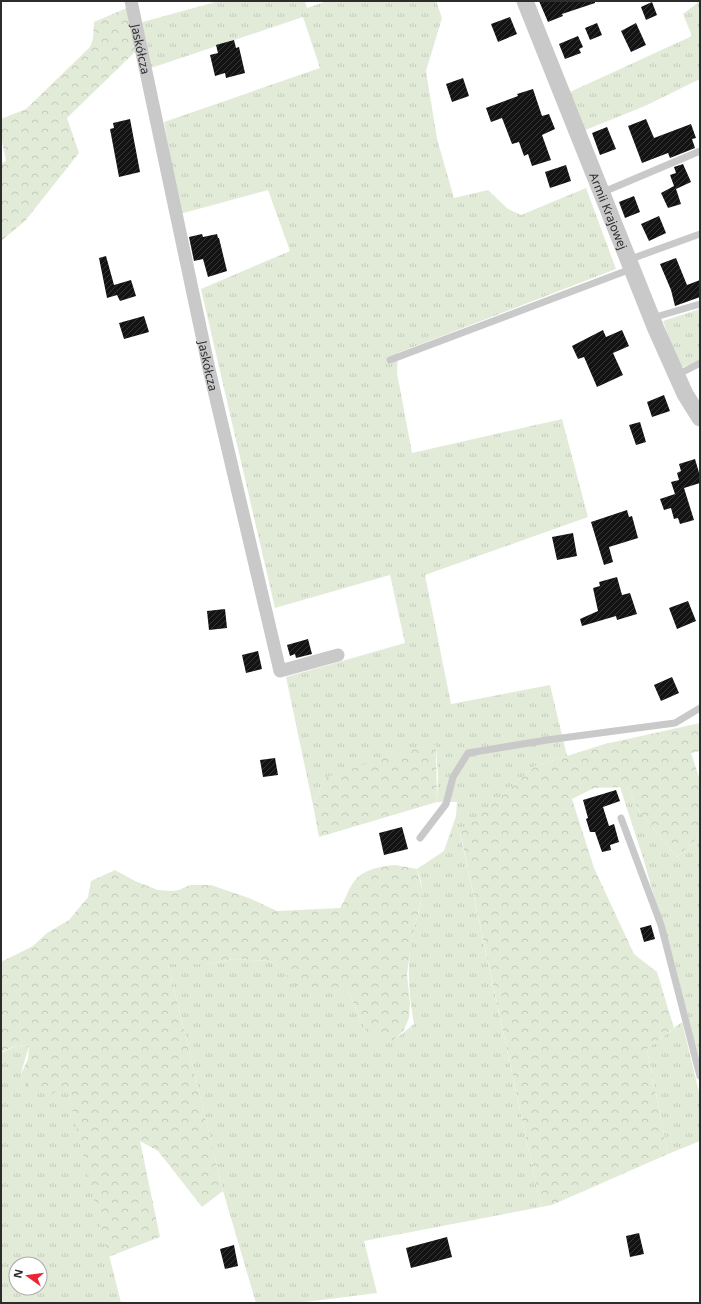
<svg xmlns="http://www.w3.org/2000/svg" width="701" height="1304" viewBox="0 0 701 1304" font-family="'Noto Sans',sans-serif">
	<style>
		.grass { fill: url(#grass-tufts); fill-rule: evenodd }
		.forest { fill: url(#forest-crowns) }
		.building { fill: url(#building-hatch) }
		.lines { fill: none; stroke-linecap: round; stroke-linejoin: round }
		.service { stroke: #c9c9c9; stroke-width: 7 }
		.minor { stroke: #c9c9c9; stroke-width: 13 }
		.tertiary { stroke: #c9c9c9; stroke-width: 17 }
		.labels { text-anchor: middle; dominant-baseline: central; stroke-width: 4; stroke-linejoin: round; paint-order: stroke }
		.street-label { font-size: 12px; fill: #2c2c2c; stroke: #fff }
	</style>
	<defs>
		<pattern id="grass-tufts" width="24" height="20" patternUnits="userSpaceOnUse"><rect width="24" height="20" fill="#e2ebd8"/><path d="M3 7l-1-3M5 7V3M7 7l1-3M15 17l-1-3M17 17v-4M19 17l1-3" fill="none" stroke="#c2caba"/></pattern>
		<pattern id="forest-crowns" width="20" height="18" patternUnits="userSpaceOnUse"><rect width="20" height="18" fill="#e2ebd8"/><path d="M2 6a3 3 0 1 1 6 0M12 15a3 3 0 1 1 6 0" fill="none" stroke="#c2caba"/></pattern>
		<pattern id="building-hatch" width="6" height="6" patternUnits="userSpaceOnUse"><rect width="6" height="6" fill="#131313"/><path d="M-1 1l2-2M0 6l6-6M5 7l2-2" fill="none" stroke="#363636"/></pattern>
	</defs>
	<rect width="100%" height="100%" fill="#fff"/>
	<g class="grass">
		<path d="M 219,1 L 305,1 L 307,8 L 327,1 L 436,1 L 442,18 L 426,71 L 437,139 L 454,198 L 488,190 L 508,209 L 521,215 L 586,188 L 616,269 L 398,353 L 397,373 L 412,453 L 562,419 L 588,517 L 425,575 L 451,704 L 550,685 L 567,756 L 535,766 L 460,833 L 541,1207 L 364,1241 L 377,1293 L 297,1303 L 256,1303 L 223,1191 L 168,964 L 207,964 L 234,959 L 269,961 L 279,967 L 348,991 L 366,1031 L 394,1040 L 414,1024 C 409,997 407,969 411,942 C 414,924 423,906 422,887 C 421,881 419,875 417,869 L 444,851 L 456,816 L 457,802 L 437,802 L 438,776 L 436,745 L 325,778 L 313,805 L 286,677 L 405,643 L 390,575 L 275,608 L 201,289 L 290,251 L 268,190 L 180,214 L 164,122 L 320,68 L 303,17 L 151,68 L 139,23 Z"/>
		<path d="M 700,1 L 700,79 L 645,106 L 583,131 L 570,92 L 692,36 L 683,14 Z"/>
		<path d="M 700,309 L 700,361 L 680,368 L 663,321 Z"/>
		<path d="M 620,787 L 627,787 L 641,814 L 677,857 L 700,835 L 700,1061 L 644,861 Z"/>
		<path d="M 682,1022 L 700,1096 L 700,1141 L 668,1154 L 647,1049 Z"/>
		<path d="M 18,1045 L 29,1046 L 21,1073 L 66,1083 L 121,1303 L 1,1303 L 1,1053 ZM 16,1264 L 40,1264 L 40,1288 L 16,1288 Z"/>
	</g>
	<g class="forest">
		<path d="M 129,7 L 139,48 L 67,118 L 79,153 L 25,221 L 1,241 L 1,164 L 6,161 L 1,136 L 1,119 L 26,109 L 90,47 L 93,39 L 94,22 Z"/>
		<path d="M 700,723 L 700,751 L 691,753 L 700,780 L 700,835 L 677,857 L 641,814 L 627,787 L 594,788 L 572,799 L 594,868 L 634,954 L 657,972 L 674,1028 L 647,1049 L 668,1154 L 552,1205 L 541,1207 L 460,832 L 535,766 L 605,744 Z"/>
		<path d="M 436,745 L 437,802 L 319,837 L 313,805 L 325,778 L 409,749 Z"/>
		<path d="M 395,865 L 417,869 L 423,893 L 411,943 L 407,975 L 410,1003 L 409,1018 L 404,1030 L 394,1040 L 383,1042 L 366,1031 L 348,991 L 311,991 L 295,985 L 279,967 L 269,961 L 234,959 L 207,964 L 168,964 L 223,1191 L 202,1207 L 158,1151 L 140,1141 L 160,1237 L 108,1257 L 66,1084 L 51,1095 C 32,1090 29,1092 21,1074 L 28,1059 L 29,1046 L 18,1045 L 1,1052 L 1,962 L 33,946 L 47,933 L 69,920 L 88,897 L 91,881 L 115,870 L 135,881 L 158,890 L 172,891 L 179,890 L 190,885 L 211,885 L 249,898 L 277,911 L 340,908 C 346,899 348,890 353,883 C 361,870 381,866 395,865 Z"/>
	</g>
	<g class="building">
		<path d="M 539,1 L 595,1 L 595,3 L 562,14 L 563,16 L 548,22 Z"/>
		<path d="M 652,2 L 657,15 L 646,20 L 641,7 Z"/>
		<path d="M 510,17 L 517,34 L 498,42 L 491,24 Z"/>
		<path d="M 597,23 L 602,35 L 590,40 L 585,28 Z"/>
		<path d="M 636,23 L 646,45 L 631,52 L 621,31 Z"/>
		<path d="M 578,36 L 583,47 L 579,49 L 581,53 L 565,59 L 559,44 Z"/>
		<path d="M 234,40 L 236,48 L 239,47 L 245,73 L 226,78 L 225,73 L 215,76 L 210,55 L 218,53 L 216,45 Z"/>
		<path d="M 463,78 L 469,96 L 452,102 L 446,84 Z"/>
		<path d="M 533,89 L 542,116 L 549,114 L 555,129 L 542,135 L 551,160 L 532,166 L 528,154 L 524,156 L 519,142 L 512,144 L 502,118 L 491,122 L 486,108 L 518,96 L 517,94 Z"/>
		<path d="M 130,119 L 140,172 L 119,177 L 110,129 L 114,128 L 113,123 Z"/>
		<path d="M 646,119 L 654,138 L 691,124 L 696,138 L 692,139 L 695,148 L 670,158 L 668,153 L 642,163 L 628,126 Z"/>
		<path d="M 607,127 L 616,149 L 600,155 L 592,133 Z"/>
		<path d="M 683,164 L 691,182 L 676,189 L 681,204 L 668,208 L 661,193 L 674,186 L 670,175 L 676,173 L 674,167 Z"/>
		<path d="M 566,165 L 571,181 L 550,188 L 545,172 Z"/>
		<path d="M 634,196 L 640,212 L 625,218 L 619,202 Z"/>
		<path d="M 659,216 L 666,233 L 649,241 L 641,224 Z"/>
		<path d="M 202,234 L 203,237 L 217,234 L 218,238 L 219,238 L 227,271 L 208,277 L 203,259 L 194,261 L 189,237 Z"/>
		<path d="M 106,256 L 114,285 L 131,280 L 136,296 L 120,301 L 117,295 L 107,298 L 99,258 Z"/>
		<path d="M 676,258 L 687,285 L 700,280 L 700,297 L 675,306 L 671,290 L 660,264 Z"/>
		<path d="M 144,316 L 149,332 L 124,339 L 119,323 Z"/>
		<path d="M 603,330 L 606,337 L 622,330 L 629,346 L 613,353 L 623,375 L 597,387 L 584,357 L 578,359 L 572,346 Z"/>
		<path d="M 664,395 L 670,411 L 652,417 L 647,402 Z"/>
		<path d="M 640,422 L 646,442 L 636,445 L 629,425 Z"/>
		<path d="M 695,459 L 700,476 L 700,483 L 684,488 L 694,520 L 680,524 L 678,518 L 674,519 L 671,508 L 664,510 L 660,499 L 675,494 L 671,482 L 679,480 L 677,473 L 681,471 L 679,464 Z"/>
		<path d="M 627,510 L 629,517 L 632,516 L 638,538 L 609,547 L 613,562 L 604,565 L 591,522 Z"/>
		<path d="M 573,533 L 577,556 L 557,560 L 552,537 Z"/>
		<path d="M 617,577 L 622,595 L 630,593 L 637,614 L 617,620 L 616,616 L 582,626 L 580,619 L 598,611 L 593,588 L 600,586 L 599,582 Z"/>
		<path d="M 688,601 L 696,621 L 677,629 L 669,608 Z"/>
		<path d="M 225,609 L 227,628 L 209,630 L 207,611 Z"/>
		<path d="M 308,639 L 312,654 L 296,658 L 295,654 L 290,656 L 287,645 Z"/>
		<path d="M 258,651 L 262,669 L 246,673 L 242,655 Z"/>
		<path d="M 672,677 L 679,693 L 661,701 L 654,685 Z"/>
		<path d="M 275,758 L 278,775 L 263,777 L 260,760 Z"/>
		<path d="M 616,790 L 620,801 L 603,807 L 609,826 L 614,824 L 619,842 L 610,845 L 611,850 L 602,852 L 595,832 L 590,832 L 586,819 L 588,818 L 583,800 Z"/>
		<path d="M 402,827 L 408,849 L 384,855 L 379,833 Z"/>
		<path d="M 651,925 L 655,939 L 644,942 L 640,928 Z"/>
		<path d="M 639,1233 L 644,1254 L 630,1257 L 626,1236 Z"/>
		<path d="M 447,1237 L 452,1257 L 411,1268 L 406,1248 Z"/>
		<path d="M 234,1245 L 238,1266 L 225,1269 L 220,1249 Z"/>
	</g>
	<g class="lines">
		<g class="service">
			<path d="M 601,193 L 700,151"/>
			<path d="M 628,260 L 700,234"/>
			<path d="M 652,318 L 700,304"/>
			<path d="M 390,360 L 631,269"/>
			<path d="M 677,375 L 700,363"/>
			<path d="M 621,818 L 661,925 L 700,1076"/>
			<path d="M 420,838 L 446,804 L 453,777 L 468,753 L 547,740 L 675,723 L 700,708"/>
		</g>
		<path class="minor" id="s1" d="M 131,1 L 209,369 L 280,671 L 338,655"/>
		<path class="tertiary" id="s2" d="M 525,1 L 656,329 L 685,394 L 700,418"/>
	</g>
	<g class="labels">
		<g class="street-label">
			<text stroke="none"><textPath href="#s1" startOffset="49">Jaskółcza</textPath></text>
			<text stroke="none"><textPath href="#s2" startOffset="226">Armii Krajowej</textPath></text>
			<text stroke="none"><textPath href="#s1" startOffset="373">Jaskółcza</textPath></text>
		</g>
	</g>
	<rect width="701" height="1304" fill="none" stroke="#2c2c2c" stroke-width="4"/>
	<g transform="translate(28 1276) rotate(284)"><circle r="19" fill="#ffffff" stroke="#ababab"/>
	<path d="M0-3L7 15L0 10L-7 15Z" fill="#ef2132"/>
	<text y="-6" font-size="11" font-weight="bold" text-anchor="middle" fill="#2c2c2c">N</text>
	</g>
</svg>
